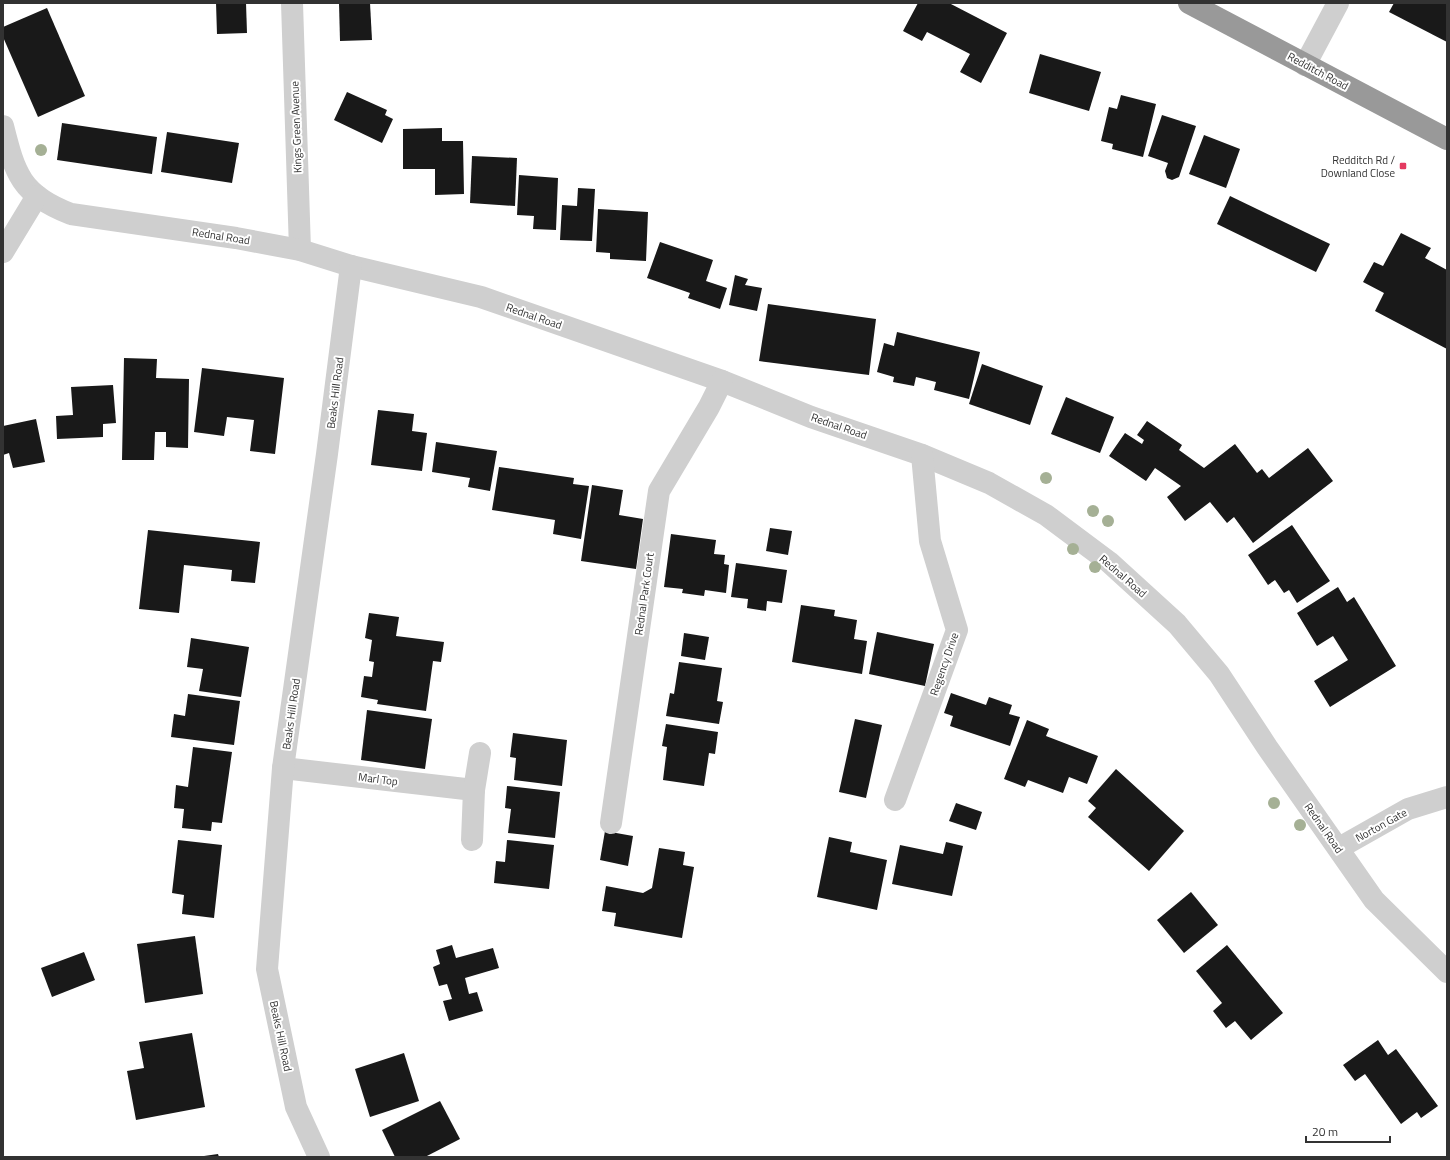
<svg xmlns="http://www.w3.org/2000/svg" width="1450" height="1160" viewBox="0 0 1450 1160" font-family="'Titillium Web',sans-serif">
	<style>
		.building { fill: #191919 }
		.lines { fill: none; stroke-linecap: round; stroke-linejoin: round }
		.minor { stroke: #cfcfcf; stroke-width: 22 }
		.highway { stroke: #999; stroke-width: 22 }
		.tree { fill: #a5b095 }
		.poi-dot { fill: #e43a60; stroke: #fff; stroke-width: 1.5 }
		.labels { text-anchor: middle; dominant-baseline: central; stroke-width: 4; stroke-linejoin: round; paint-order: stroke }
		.street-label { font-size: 11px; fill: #323232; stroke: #fff }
		.poi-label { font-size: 11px; fill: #323232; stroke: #fff; text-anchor: end }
	</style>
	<rect width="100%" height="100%" fill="#fff"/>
	<g class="building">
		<path d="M 216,3 L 246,3 L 247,33 L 217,34 Z"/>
		<path d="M 339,3 L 370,3 L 372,40 L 340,41 Z"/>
		<path d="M 918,3 L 949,3 L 1007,33 L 981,83 L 960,72 L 970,54 L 927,32 L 922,41 L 903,31 Z"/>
		<path d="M 1394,3 L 1447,3 L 1447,42 L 1389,12 Z"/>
		<path d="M 47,8 L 85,96 L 38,117 L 3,37 L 3,27 Z"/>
		<path d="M 1040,54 L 1101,72 L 1089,111 L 1029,93 Z"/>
		<path d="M 347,92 L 387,110 L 385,115 L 393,119 L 382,143 L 334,120 Z"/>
		<path d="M 1121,95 L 1156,104 L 1143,157 L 1112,149 L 1113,144 L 1101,141 L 1109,107 L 1117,109 Z"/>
		<path d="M 1162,115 L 1196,126 L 1179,177 L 1172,180 L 1167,178 L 1165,171 L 1168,163 L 1148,156 Z"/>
		<path d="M 62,123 L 157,137 L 152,174 L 57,160 Z"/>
		<path d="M 442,128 L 442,141 L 463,141 L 464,194 L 435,195 L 435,169 L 403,169 L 403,129 Z"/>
		<path d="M 167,132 L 239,143 L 232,183 L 161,172 Z"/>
		<path d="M 1204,135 L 1240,149 L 1226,188 L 1189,174 Z"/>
		<path d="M 472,156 L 517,158 L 515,206 L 470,203 Z"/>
		<path d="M 519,175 L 558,178 L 556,230 L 533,229 L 534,216 L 517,215 Z"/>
		<path d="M 578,188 L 595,189 L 592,241 L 560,240 L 562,205 L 577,206 Z"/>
		<path d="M 1230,196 L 1330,244 L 1316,272 L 1217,224 Z"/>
		<path d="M 598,209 L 648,212 L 646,261 L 610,259 L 610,253 L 596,252 Z"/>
		<path d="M 1401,233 L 1431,248 L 1425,258 L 1447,270 L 1447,349 L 1375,311 L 1384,293 L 1363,282 L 1374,262 L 1383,266 Z"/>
		<path d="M 660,242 L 713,260 L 706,281 L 727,288 L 720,309 L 688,298 L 690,293 L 647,278 Z"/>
		<path d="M 735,275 L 748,279 L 745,285 L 762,288 L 757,311 L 729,305 Z"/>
		<path d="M 768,304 L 876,319 L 869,375 L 759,361 Z"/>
		<path d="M 897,332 L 980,352 L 969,399 L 934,390 L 936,382 L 916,377 L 914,386 L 893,382 L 894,377 L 877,372 L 884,343 L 894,346 Z"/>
		<path d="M 124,358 L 157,359 L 156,378 L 189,379 L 188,448 L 166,447 L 166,432 L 155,432 L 154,460 L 122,460 Z"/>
		<path d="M 982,364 L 1043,386 L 1030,425 L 969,404 Z"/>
		<path d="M 202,368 L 284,378 L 275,454 L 250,451 L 254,420 L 227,417 L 224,436 L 194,432 Z"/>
		<path d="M 113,385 L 116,423 L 103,424 L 103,437 L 57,439 L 56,416 L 73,415 L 71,387 Z"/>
		<path d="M 1066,397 L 1114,417 L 1100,453 L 1051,434 Z"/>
		<path d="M 378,410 L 414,414 L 412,431 L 427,433 L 422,471 L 371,465 Z"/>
		<path d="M 36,419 L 45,462 L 13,468 L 9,453 L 3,455 L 3,426 Z"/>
		<path d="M 1147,421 L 1182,445 L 1179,450 L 1204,468 L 1235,444 L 1257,473 L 1262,469 L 1269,478 L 1308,448 L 1333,481 L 1253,543 L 1234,517 L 1227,523 L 1210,502 L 1185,521 L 1167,497 L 1181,486 L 1155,468 L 1146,481 L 1109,456 L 1125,433 L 1142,444 L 1144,440 L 1137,435 Z"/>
		<path d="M 436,442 L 497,451 L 490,491 L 468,487 L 470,478 L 432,472 Z"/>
		<path d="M 499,467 L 574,478 L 573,484 L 589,486 L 581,539 L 553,534 L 555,520 L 492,510 Z"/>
		<path d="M 592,485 L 623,490 L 619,515 L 643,519 L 636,569 L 581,561 Z"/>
		<path d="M 1292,525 L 1330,581 L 1297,603 L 1289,590 L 1284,593 L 1275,580 L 1268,585 L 1248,555 Z"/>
		<path d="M 770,528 L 792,531 L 788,555 L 766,551 Z"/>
		<path d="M 148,530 L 260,542 L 255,583 L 231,581 L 232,570 L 184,565 L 179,613 L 139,609 Z"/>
		<path d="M 671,534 L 716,540 L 714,554 L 725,555 L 724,564 L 729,565 L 726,593 L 705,590 L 704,596 L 682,593 L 683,589 L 664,587 Z"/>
		<path d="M 736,563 L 787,570 L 782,603 L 767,601 L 766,611 L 747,608 L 748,599 L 731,597 Z"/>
		<path d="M 1338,587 L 1347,602 L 1354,597 L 1396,666 L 1330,707 L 1314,681 L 1348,660 L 1333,636 L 1317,646 L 1297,613 Z"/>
		<path d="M 801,605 L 835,610 L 834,616 L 857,620 L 854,639 L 867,641 L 862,674 L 792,662 Z"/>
		<path d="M 369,613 L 399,617 L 396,636 L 444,642 L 441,662 L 433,661 L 426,711 L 377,704 L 378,700 L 361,697 L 364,676 L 372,677 L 374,662 L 369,661 L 372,640 L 365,638 Z"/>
		<path d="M 877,632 L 934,644 L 925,686 L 869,674 Z"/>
		<path d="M 684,633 L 709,637 L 705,660 L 681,656 Z"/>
		<path d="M 191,638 L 249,647 L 241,697 L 199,691 L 203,669 L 187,667 Z"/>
		<path d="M 679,662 L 722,668 L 717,701 L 723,702 L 719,724 L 666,716 L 670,693 L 674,694 Z"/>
		<path d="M 951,693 L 986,705 L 989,697 L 1012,705 L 1009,714 L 1020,717 L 1010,746 L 950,726 L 953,716 L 944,713 Z"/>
		<path d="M 188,694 L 240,701 L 234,745 L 171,737 L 174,714 L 185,716 Z"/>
		<path d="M 367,710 L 432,719 L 425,769 L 361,760 Z"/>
		<path d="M 855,719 L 882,725 L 866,798 L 839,792 Z"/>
		<path d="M 1027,720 L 1049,729 L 1046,736 L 1098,756 L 1087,784 L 1069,777 L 1063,793 L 1028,780 L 1025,787 L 1004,779 Z"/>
		<path d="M 666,724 L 718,732 L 715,754 L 709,753 L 704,786 L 663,780 L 667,747 L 662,746 Z"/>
		<path d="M 513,733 L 567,740 L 562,786 L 514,780 L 516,758 L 510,757 Z"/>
		<path d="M 193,747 L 232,752 L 222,823 L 212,822 L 211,831 L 182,828 L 184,809 L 174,808 L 176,785 L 188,787 Z"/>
		<path d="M 1116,769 L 1184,831 L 1149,871 L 1088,817 L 1096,808 L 1088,801 Z"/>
		<path d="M 507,786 L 560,792 L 555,838 L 508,833 L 511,809 L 505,808 Z"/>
		<path d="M 956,803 L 982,812 L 976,830 L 949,821 Z"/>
		<path d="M 605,831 L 633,836 L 628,866 L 600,860 Z"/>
		<path d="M 829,837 L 852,842 L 850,852 L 887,860 L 877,910 L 817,897 Z"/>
		<path d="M 178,840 L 222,845 L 214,918 L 182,914 L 184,895 L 172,893 Z"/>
		<path d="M 507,840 L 554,845 L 549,889 L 494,883 L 496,861 L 505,862 Z"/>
		<path d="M 946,842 L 963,846 L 952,896 L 892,884 L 900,845 L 943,854 Z"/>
		<path d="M 659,848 L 685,852 L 683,865 L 694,867 L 682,938 L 614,926 L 616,913 L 602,911 L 606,886 L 643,893 L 652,888 Z"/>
		<path d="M 1191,892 L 1218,925 L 1184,953 L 1157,920 Z"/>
		<path d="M 195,936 L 203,994 L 145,1003 L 137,944 Z"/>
		<path d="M 452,945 L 456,958 L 493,948 L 499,968 L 465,978 L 469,994 L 477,992 L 483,1011 L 449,1021 L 443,1001 L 452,999 L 447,984 L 439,986 L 433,967 L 440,964 L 436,950 Z"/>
		<path d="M 1227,945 L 1283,1013 L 1251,1040 L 1235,1021 L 1226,1028 L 1213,1011 L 1222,1003 L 1196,971 Z"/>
		<path d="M 84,952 L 95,980 L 52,997 L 41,968 Z"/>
		<path d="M 192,1033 L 205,1107 L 136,1120 L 127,1071 L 144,1068 L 139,1042 Z"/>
		<path d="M 1378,1040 L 1388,1055 L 1396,1049 L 1438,1106 L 1421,1118 L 1417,1112 L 1401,1124 L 1365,1074 L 1355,1081 L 1343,1065 Z"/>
		<path d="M 404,1053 L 419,1101 L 370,1117 L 355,1069 Z"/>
		<path d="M 440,1101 L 460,1139 L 425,1157 L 395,1157 L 382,1130 Z"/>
		<path d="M 218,1154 L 219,1157 L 204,1157 L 204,1156 Z"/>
	</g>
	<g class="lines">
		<g class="minor">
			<path d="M 292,3 L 300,250"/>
			<path d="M 1305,65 L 1338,3"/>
			<path d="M 3,126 C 15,174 21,195 71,214 L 236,238 L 300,250 L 351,266 L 481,297 L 722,381 L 811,417 L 922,455 L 989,483 L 1046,515 L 1109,562 L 1177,624 L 1219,674 L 1267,747 L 1374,900 L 1447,972"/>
			<path d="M 3,252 L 37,196"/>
			<path d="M 283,768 L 474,790"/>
			<path d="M 895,800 L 957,630 L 930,541 L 922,455"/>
			<path d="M 611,823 L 659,491 L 709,407 L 722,381"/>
			<path d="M 472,840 L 474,790 L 480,753"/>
			<path d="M 1339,848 L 1408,809 L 1447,797"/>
			<path d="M 319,1157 L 296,1107 L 267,969 L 283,768 L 327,454 L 351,266"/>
		</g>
		<path class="highway" d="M 1189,3 L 1447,139"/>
	</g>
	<g class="tree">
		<circle cx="41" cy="150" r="6"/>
		<circle cx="1046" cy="478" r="6"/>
		<circle cx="1093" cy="511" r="6"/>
		<circle cx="1108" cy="521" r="6"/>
		<circle cx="1073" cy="549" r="6"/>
		<circle cx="1095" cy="567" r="6"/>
		<circle cx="1274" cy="803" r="6"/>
		<circle cx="1300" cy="825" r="6"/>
	</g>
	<rect class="poi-dot" x="1399" y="162" width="8" height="8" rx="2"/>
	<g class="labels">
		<g class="street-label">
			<text transform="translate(1318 71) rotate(28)">Redditch Road</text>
			<text transform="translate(296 127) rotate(-92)">Kings Green Avenue</text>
			<text transform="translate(221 236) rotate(9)">Rednal Road</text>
			<text transform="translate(534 316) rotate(19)">Rednal Road</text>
			<text transform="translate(335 393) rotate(-83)">Beaks Hill Road</text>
			<text transform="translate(839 426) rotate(19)">Rednal Road</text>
			<text transform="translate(1123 576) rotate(41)">Rednal Road</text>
			<text transform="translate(644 594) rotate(-82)">Rednal Park Court</text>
			<text transform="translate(944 664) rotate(-71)">Regency Drive</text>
			<text transform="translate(291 714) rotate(-82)">Beaks Hill Road</text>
			<text transform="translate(378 779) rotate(7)">Marl Top</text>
			<text transform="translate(1381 825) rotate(-29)">Norton Gate</text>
			<text transform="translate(1324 828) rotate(55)">Rednal Road</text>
			<text transform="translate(281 1036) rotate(78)">Beaks Hill Road</text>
		</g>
		<g class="poi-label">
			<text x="1395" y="160">Redditch Rd /<tspan x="1395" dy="13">Downland Close</tspan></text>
		</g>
	</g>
	<rect width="1450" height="1160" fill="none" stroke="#323232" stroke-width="8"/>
	<path d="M1306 1136v6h84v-6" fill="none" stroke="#323232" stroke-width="2"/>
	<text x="1312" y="1136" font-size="12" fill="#323232" stroke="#ffffff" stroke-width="3" paint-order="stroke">20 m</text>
</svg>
